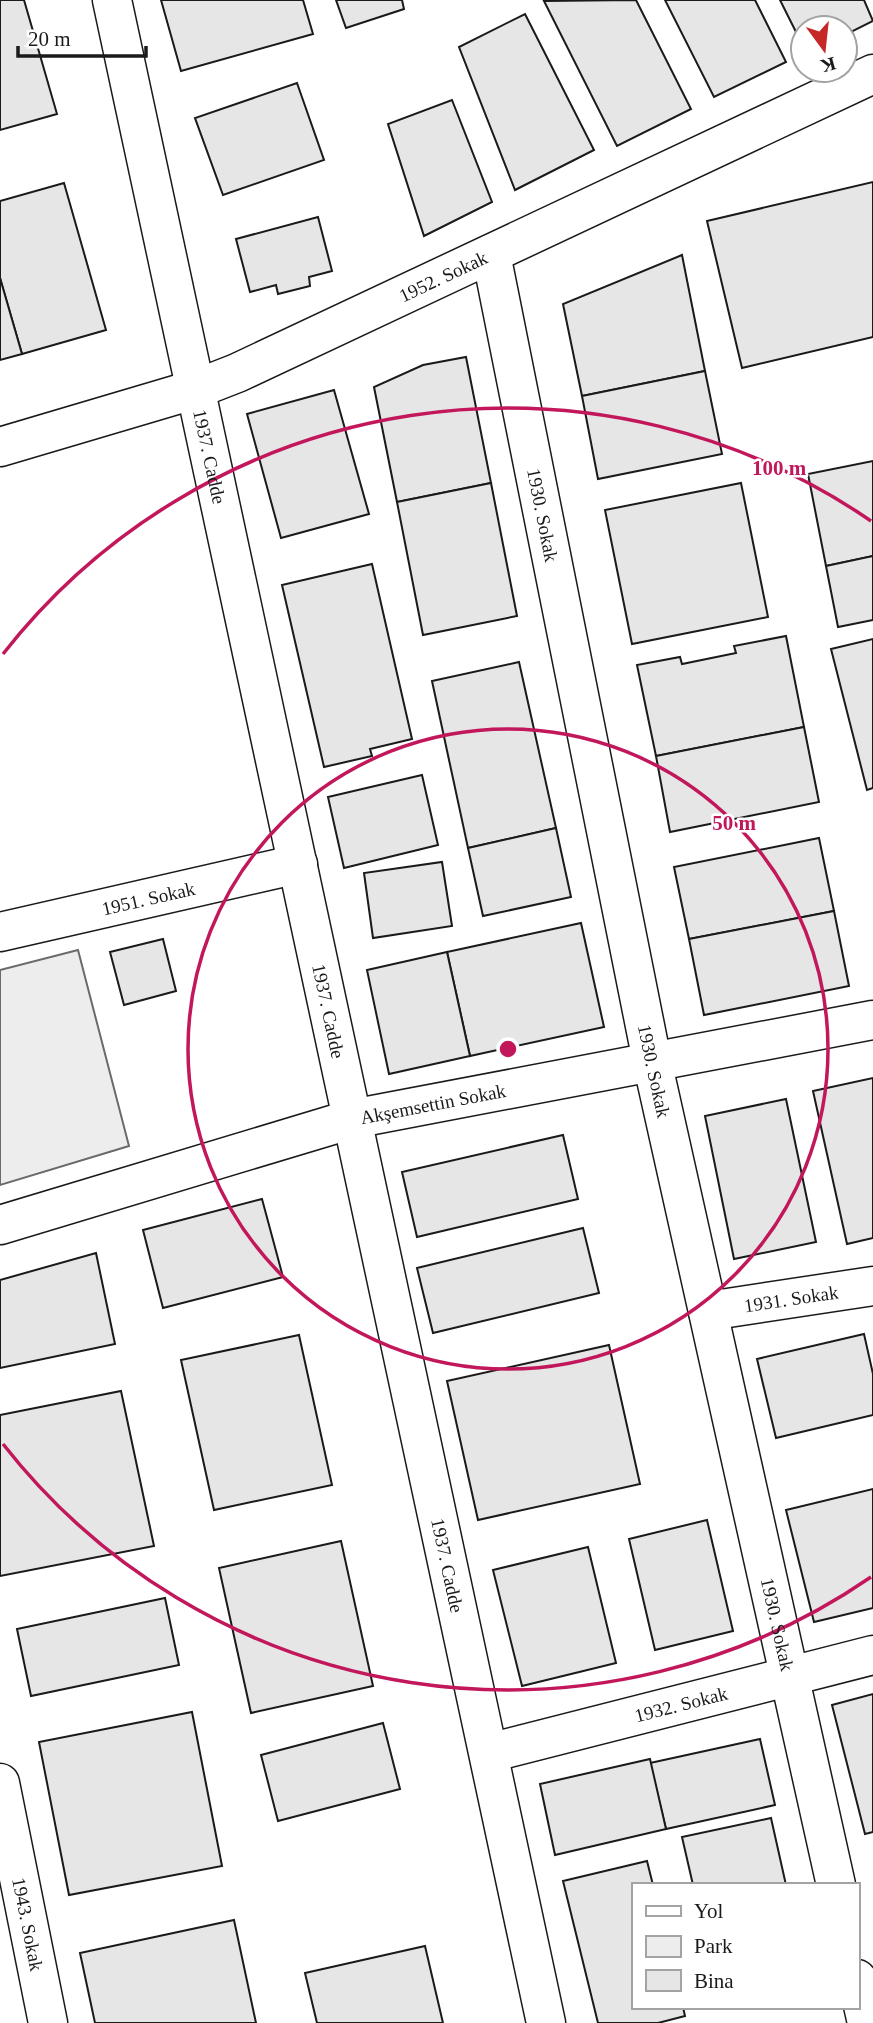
<svg xmlns="http://www.w3.org/2000/svg" width="873" height="2023" viewBox="0 0 873 2023" font-family="Georgia,serif">
	<style>
		.green { fill: #ededed; stroke: #6a6a6a; stroke-width: 2 }
		.building { fill: #e6e6e6; stroke: #1a1a1a; stroke-width: 2 }
		.lines { fill: none; stroke-linecap: round; stroke-linejoin: round }
		.minor-casing { stroke: #1a1a1a; stroke-width: 41 }
		.tertiary-casing { stroke: #1a1a1a; stroke-width: 41 }
		.minor { stroke: #fff; stroke-width: 38 }
		.tertiary { stroke: #fff; stroke-width: 38 }
		.ring { fill: none; stroke: #c2185b; stroke-width: 3.5 }
		.labels { text-anchor: middle; dominant-baseline: central; stroke-width: 5; stroke-linejoin: round; paint-order: stroke }
		.street-label { font-size: 19px; fill: #1a1a1a; stroke: #fff }
		.centre { fill: #c2185b; stroke: #fff; stroke-width: 3.5 }
		.ring-label { font-size: 21px; text-anchor: middle; font-weight: bold; fill: #c2185b; stroke: #fff; stroke-width: 5; stroke-linejoin: round; paint-order: stroke }
	</style>
	<rect width="100%" height="100%" fill="#fff"/>
	<path class="green" d="M 78,950 L 129,1146 L 0,1185 L 0,970 Z"/>
	<g class="building">
		<path d="M 0,0 L 24,0 L 57,114 L 0,130 Z"/>
		<path d="M 161,0 L 303,0 L 313,34 L 181,71 Z"/>
		<path d="M 336,0 L 402,0 L 404,9 L 346,28 Z"/>
		<path d="M 636,0 L 691,109 L 617,146 L 544,1 Z"/>
		<path d="M 665,0 L 755,0 L 786,62 L 714,97 Z"/>
		<path d="M 780,0 L 864,0 L 873,21 L 845,35 L 845,28 L 803,28 L 803,46 Z"/>
		<path d="M 525,14 L 594,150 L 515,190 L 459,47 Z"/>
		<path d="M 297,83 L 324,160 L 223,195 L 195,118 Z"/>
		<path d="M 452,100 L 492,202 L 424,236 L 388,124 Z"/>
		<path d="M 873,182 L 873,337 L 742,368 L 707,221 Z"/>
		<path d="M 64,183 L 106,330 L 22,354 L 0,278 L 0,201 Z"/>
		<path d="M 318,217 L 332,271 L 309,277 L 310,286 L 278,294 L 276,285 L 250,292 L 236,239 Z"/>
		<path d="M 682,255 L 705,371 L 582,396 L 563,304 Z"/>
		<path d="M 0,278 L 22,354 L 0,360 Z"/>
		<path d="M 466,357 L 491,483 L 397,502 L 374,387 L 423,365 Z"/>
		<path d="M 705,371 L 722,454 L 598,479 L 582,396 Z"/>
		<path d="M 334,390 L 369,514 L 281,538 L 247,414 Z"/>
		<path d="M 873,461 L 873,556 L 826,566 L 808,474 Z"/>
		<path d="M 491,483 L 517,616 L 423,635 L 397,502 Z"/>
		<path d="M 741,483 L 768,617 L 632,644 L 605,510 Z"/>
		<path d="M 873,556 L 873,620 L 838,627 L 826,566 Z"/>
		<path d="M 372,564 L 412,739 L 370,749 L 372,756 L 324,767 L 282,585 Z"/>
		<path d="M 786,636 L 804,727 L 656,756 L 637,665 L 680,657 L 682,664 L 736,653 L 734,646 Z"/>
		<path d="M 873,639 L 873,788 L 867,790 L 831,649 Z"/>
		<path d="M 519,662 L 556,828 L 468,848 L 432,681 Z"/>
		<path d="M 804,727 L 819,802 L 670,832 L 656,756 Z"/>
		<path d="M 422,775 L 438,845 L 344,868 L 328,797 Z"/>
		<path d="M 556,828 L 571,897 L 483,916 L 468,848 Z"/>
		<path d="M 819,838 L 834,911 L 689,939 L 674,867 Z"/>
		<path d="M 442,862 L 452,926 L 373,938 L 364,873 Z"/>
		<path d="M 834,911 L 849,986 L 704,1015 L 689,939 Z"/>
		<path d="M 581,923 L 604,1027 L 470,1056 L 447,952 Z"/>
		<path d="M 163,939 L 176,991 L 124,1005 L 110,952 Z"/>
		<path d="M 447,952 L 470,1056 L 389,1074 L 367,970 Z"/>
		<path d="M 873,1078 L 873,1238 L 847,1244 L 813,1091 Z"/>
		<path d="M 786,1099 L 816,1242 L 734,1259 L 705,1116 Z"/>
		<path d="M 563,1135 L 578,1199 L 417,1237 L 402,1172 Z"/>
		<path d="M 262,1199 L 283,1277 L 163,1308 L 143,1230 Z"/>
		<path d="M 583,1228 L 599,1293 L 433,1333 L 417,1268 Z"/>
		<path d="M 96,1253 L 115,1344 L 0,1368 L 0,1280 Z"/>
		<path d="M 864,1334 L 873,1374 L 873,1415 L 776,1438 L 757,1359 Z"/>
		<path d="M 299,1335 L 332,1485 L 214,1510 L 181,1360 Z"/>
		<path d="M 609,1345 L 640,1484 L 478,1520 L 447,1381 Z"/>
		<path d="M 121,1391 L 154,1546 L 0,1576 L 0,1415 Z"/>
		<path d="M 873,1489 L 873,1608 L 814,1622 L 786,1510 Z"/>
		<path d="M 707,1520 L 733,1631 L 655,1650 L 629,1539 Z"/>
		<path d="M 341,1541 L 373,1686 L 251,1713 L 219,1568 Z"/>
		<path d="M 588,1547 L 616,1663 L 522,1686 L 493,1570 Z"/>
		<path d="M 165,1598 L 179,1665 L 31,1696 L 17,1629 Z"/>
		<path d="M 873,1694 L 873,1832 L 865,1834 L 832,1705 Z"/>
		<path d="M 192,1712 L 222,1866 L 69,1895 L 39,1742 Z"/>
		<path d="M 383,1723 L 400,1789 L 278,1821 L 261,1755 Z"/>
		<path d="M 760,1739 L 775,1805 L 666,1829 L 650,1763 Z"/>
		<path d="M 650,1759 L 666,1829 L 555,1855 L 540,1784 Z"/>
		<path d="M 771,1818 L 786,1885 L 693,1885 L 682,1837 Z"/>
		<path d="M 647,1861 L 653,1885 L 633,1885 L 633,2007 L 683,2007 L 685,2016 L 658,2023 L 598,2023 L 563,1881 Z"/>
		<path d="M 234,1920 L 256,2023 L 95,2023 L 80,1953 Z"/>
		<path d="M 425,1946 L 443,2023 L 317,2023 L 305,1973 Z"/>
	</g>
	<g class="lines">
		<defs>
			<g id="minor">
				<path id="s1" d="M 491,254 L 652,1061 L 836,1885"/>
				<path id="s2" d="M 0,447 L 196,389 L 237,373 L 873,74"/>
				<path id="s3" d="M 0,932 L 298,864"/>
				<path id="s4" d="M 0,1225 L 352,1119 L 873,1020"/>
				<path id="s5" d="M 708,1311 L 873,1286"/>
				<path id="s6" d="M 489,1753 L 873,1655"/>
				<path id="s7" d="M 0,1783 L 48,2023"/>
				<path d="M 857,1979 L 867,2023"/>
			</g>
			<g id="tertiary">
				<path id="s8" d="M 112,0 L 546,2023"/>
			</g>
		</defs>
		<use href="#minor" class="minor-casing"/>
		<use href="#tertiary" class="tertiary-casing"/>
		<use href="#minor" class="minor"/>
		<use href="#tertiary" class="tertiary"/>
	</g>
	<g class="ring">
		<circle cx="508" cy="1049" r="320"/>
		<path d="M871 1577A641 641 0 0 1 3 1444M3 654A641 641 0 0 1 871 521"/>
	</g>
	<g class="labels">
		<g class="street-label">
			<text stroke="none"><textPath href="#s2" startOffset="476">1952. Sokak</textPath></text>
			<text stroke="none"><textPath href="#s8" startOffset="467">1937. Cadde</textPath></text>
			<text stroke="none"><textPath href="#s1" startOffset="266">1930. Sokak</textPath></text>
			<text stroke="none"><textPath href="#s3" startOffset="152">1951. Sokak</textPath></text>
			<text stroke="none"><textPath href="#s8" startOffset="1034">1937. Cadde</textPath></text>
			<text stroke="none"><textPath href="#s1" startOffset="833">1930. Sokak</textPath></text>
			<text stroke="none"><textPath href="#s4" startOffset="450">Akşemsettin Sokak</textPath></text>
			<text stroke="none"><textPath href="#s5" startOffset="84">1931. Sokak</textPath></text>
			<text stroke="none"><textPath href="#s8" startOffset="1601">1937. Cadde</textPath></text>
			<text stroke="none"><textPath href="#s1" startOffset="1400">1930. Sokak</textPath></text>
			<text stroke="none"><textPath href="#s6" startOffset="198">1932. Sokak</textPath></text>
			<text stroke="none"><textPath href="#s7" startOffset="144">1943. Sokak</textPath></text>
		</g>
	</g>
	<circle cx="508" cy="1049" r="10" class="centre"/>
	<g class="ring-label">
		<text x="779" y="475">100 m</text>
		<text x="734" y="830">50 m</text>
	</g>
	<rect x="632" y="1883" width="228" height="126" fill="#ffffff" stroke="#a3a3a3" stroke-width="2"/>
	<rect x="646" y="1906" width="35" height="10" fill="#ffffff" stroke="#a3a3a3" stroke-width="2"/>
	<text x="694" y="1918" font-size="21" fill="#1a1a1a">Yol</text>
	<rect x="646" y="1936" width="35" height="21" fill="#ededed" stroke="#a3a3a3" stroke-width="2"/>
	<text x="694" y="1953" font-size="21" fill="#1a1a1a">Park</text>
	<rect x="646" y="1970" width="35" height="21" fill="#e6e6e6" stroke="#a3a3a3" stroke-width="2"/>
	<text x="694" y="1988" font-size="21" fill="#1a1a1a">Bina</text>
	<g transform="translate(824 49) rotate(165)"><circle r="33" fill="#ffffff" stroke="#a3a3a3" stroke-width="2"/>
	<path d="M0-5L12 26L0 18L-12 26Z" fill="#c62828"/>
	<text y="-10" font-size="19" font-weight="bold" text-anchor="middle" fill="#1a1a1a">K</text>
	</g>
	<path d="M18 46v10h128v-10" fill="none" stroke="#1a1a1a" stroke-width="3.5"/>
	<text x="28" y="46" font-size="21" fill="#1a1a1a" stroke="#ffffff" stroke-width="5" paint-order="stroke">20 m</text>
</svg>
